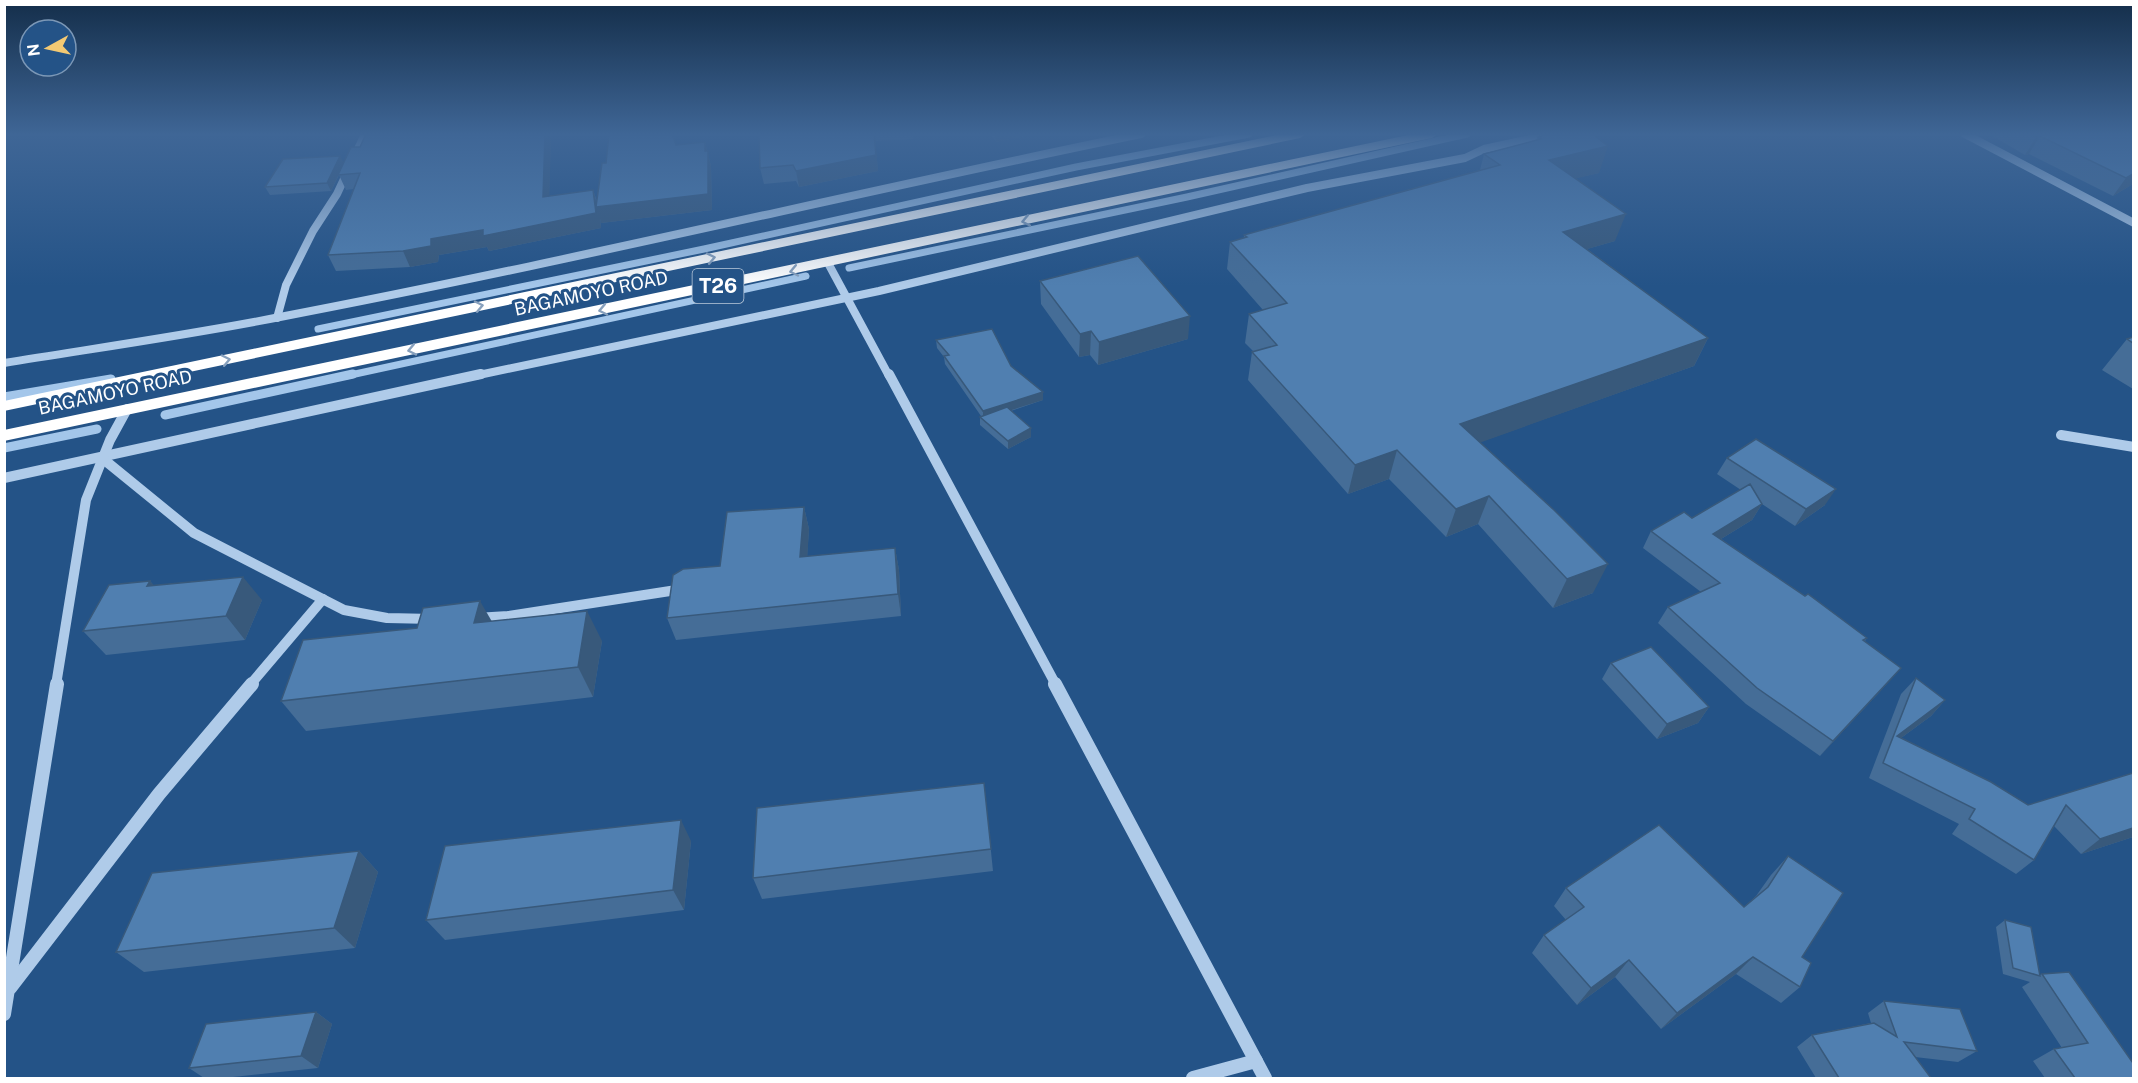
<svg xmlns="http://www.w3.org/2000/svg" width="2138" height="1083" viewBox="0 0 2138 1083" font-family="'Public Sans',sans-serif">
	<style>
		.lines { fill: none; stroke-linecap: round; stroke-linejoin: round }
		.stream-far1 { stroke: #a3c6ea; stroke-width: 7 }
		.stream { stroke: #a3c6ea; stroke-width: 9 }
		.minor-far2 { stroke: #afcbe9; stroke-width: 8 }
		.minor-far1 { stroke: #afcbe9; stroke-width: 10 }
		.minor { stroke: #afcbe9; stroke-width: 14 }
		.highway { fill: #fff; fill-rule: evenodd }
		.wall { fill: #456d97 }
		.shaded-wall { fill: #38597b }
		.building { fill: #507fb0; stroke: #38597b; stroke-width: 1.5 }
		.oneway { stroke: #87a0bd }
		.labels { text-anchor: middle; dominant-baseline: central; stroke-width: 6; stroke-linejoin: round; paint-order: stroke }
		.far-street-label { font-size: 18px; fill: #fff; stroke: #245387 }
		.shield { fill: #245387; stroke: #bdcbdb; stroke-width: 1.5 }
		.shield-label { font-size: 20px; font-weight: bold; fill: #fff }
	</style>
	<rect width="100%" height="100%" fill="#245387"/>
	<g class="lines">
		<g class="stream-far1">
			<path d="M 849,268 L 1187,197 L 1467,134"/>
			<path d="M 318,329 L 704,249 L 1076,167 L 1249,134"/>
			<path d="M 346,376 L 806,276"/>
		</g>
		<g class="stream">
			<path d="M 4,397 L 111,379"/>
			<path d="M 165,415 L 353,374"/>
			<path d="M 4,448 L 97,429"/>
		</g>
		<g class="minor-far2">
			<path d="M 1965,134 L 2134,223"/>
			<path d="M 828,263 L 889,376"/>
			<path d="M 277,318 L 286,285 L 313,231 L 337,194 L 365,134"/>
			<path d="M 4,363 C 96,348 189,335 280,317 C 568,262 853,193 1141,134"/>
			<path d="M 474,376 L 879,291 L 1307,188 L 1465,158 L 1484,149 L 1553,134"/>
		</g>
		<g class="minor-far1">
			<path d="M 889,374 L 1056,685"/>
			<path d="M 2061,435 L 2134,447"/>
			<path d="M 102,458 L 194,533 L 344,610 L 387,618 L 433,619"/>
			<path d="M 4,478 L 481,374"/>
			<path d="M 476,618 L 508,616 L 683,589"/>
			<path d="M 56,685 L 86,500 L 110,440 L 127,409"/>
			<path d="M 250,685 L 323,599"/>
		</g>
		<g class="minor">
			<path d="M 1055,684 L 1265,1078"/>
			<path d="M 10,988 L 159,794 L 252,684"/>
			<path d="M 4,1014 L 57,684"/>
			<path d="M 1193,1078 L 1256,1061"/>
		</g>
		<g class="highway">
			<path d="M 1281,134 L 1306,134 L 1300,138 L 4,411 L 4,401 Z"/>
			<path d="M 1413,134 L 1438,134 L 1432,138 L 4,441 L 4,430 Z"/>
		</g>
	</g>
	<g class="wall">
		<path d="M 366,134 L 551,134 L 549,196 L 593,190 L 597,201 L 606,163 L 676,145 L 705,142 L 711,166 L 712,210 L 601,223 L 600,218 L 601,228 L 489,251 L 487,247 L 439,255 L 438,262 L 410,267 L 336,271 L 328,255 L 354,189 L 346,190 L 339,175 L 331,191 L 270,195 L 265,187 L 344,163 L 360,147 Z"/>
		<path d="M 759,134 L 913,134 L 913,139 L 875,141 L 878,171 L 799,187 L 796,181 L 764,184 L 760,168 Z"/>
		<path d="M 991,134 L 1034,134 L 996,142 Z"/>
		<path d="M 1989,134 L 2133,134 L 2133,184 L 2113,196 L 2029,154 L 2025,155 Z"/>
		<path d="M 1538,137 L 1599,173 L 1576,178 L 1615,241 L 1587,249 L 1708,338 L 1694,366 L 1480,442 L 1593,593 L 1553,608 L 1478,524 L 1446,537 L 1389,479 L 1348,494 L 1248,380 L 1252,352 L 1253,351 L 1245,343 L 1249,314 L 1263,310 L 1227,269 L 1230,242 L 1244,238 L 1244,235 L 1480,170 L 1484,154 L 1536,140 Z"/>
		<path d="M 1040,281 L 1188,339 L 1098,365 L 1090,355 L 1079,357 L 1041,304 Z"/>
		<path d="M 2133,337 L 2133,389 L 2102,370 L 2127,339 Z"/>
		<path d="M 936,340 L 1043,392 L 1043,400 L 1011,411 L 1031,437 L 1008,449 L 980,425 L 980,417 L 981,416 L 945,364 L 944,357 L 937,348 Z"/>
		<path d="M 1727,458 L 1825,505 L 1795,526 L 1762,504 L 1752,520 L 1721,539 L 1867,638 L 1865,641 L 1887,684 L 1820,756 L 1746,704 L 1658,623 L 1668,607 L 1701,592 L 1643,548 L 1651,531 L 1692,518 L 1741,490 L 1717,474 Z"/>
		<path d="M 804,507 L 809,529 L 807,557 L 895,548 L 899,570 L 901,616 L 676,640 L 667,618 L 720,566 Z"/>
		<path d="M 150,581 L 154,586 L 262,600 L 245,640 L 106,655 L 83,631 Z"/>
		<path d="M 491,621 L 602,641 L 593,697 L 306,731 L 281,701 Z"/>
		<path d="M 1611,663 L 1709,707 L 1698,723 L 1657,739 L 1602,679 Z"/>
		<path d="M 1916,678 L 1945,700 L 1931,716 L 1901,738 L 2028,805 L 2133,773 L 2133,837 L 2081,854 L 2054,826 L 2034,860 L 2016,874 L 1952,834 L 1959,824 L 1869,778 L 1901,694 Z"/>
		<path d="M 984,783 L 993,871 L 762,899 L 753,878 Z"/>
		<path d="M 691,841 L 684,910 L 445,940 L 426,920 Z"/>
		<path d="M 359,851 L 378,872 L 355,948 L 144,972 L 116,952 Z"/>
		<path d="M 1788,856 L 1802,957 L 1800,987 L 1781,1003 L 1736,974 L 1661,1029 L 1615,977 L 1577,1005 L 1532,953 L 1544,935 L 1566,920 L 1554,906 L 1566,888 L 1744,907 L 1756,896 L 1771,875 Z"/>
		<path d="M 2005,920 L 2040,975 L 2042,974 L 2133,1078 L 2045,1078 L 2033,1061 L 2054,1049 L 2062,1048 L 2022,987 L 2030,982 L 2003,974 L 1996,927 Z"/>
		<path d="M 1884,1001 L 1977,1051 L 1958,1062 L 1915,1057 L 1931,1078 L 1816,1078 L 1797,1047 L 1812,1035 L 1871,1023 L 1868,1013 Z"/>
		<path d="M 316,1012 L 332,1024 L 318,1068 L 224,1078 L 204,1078 L 189,1068 Z"/>
	</g>
	<g class="shaded-wall">
		<path d="M 545,134 L 551,134 L 549,213 L 543,197 Z"/>
		<path d="M 875,134 L 878,171 L 799,187 L 796,171 Z"/>
		<path d="M 995,134 L 1034,134 L 996,142 Z"/>
		<path d="M 2040,136 L 2029,154 L 2025,155 L 2036,137 Z"/>
		<path d="M 705,142 L 711,166 L 712,210 L 601,223 L 600,218 L 601,228 L 489,251 L 487,247 L 439,255 L 438,262 L 410,267 L 403,251 L 431,239 L 593,190 L 598,207 L 705,151 Z"/>
		<path d="M 1608,146 L 1599,173 L 1540,187 L 1549,160 Z"/>
		<path d="M 340,156 L 344,163 L 331,191 L 327,183 Z"/>
		<path d="M 2133,174 L 2133,184 L 2113,196 L 2126,178 Z"/>
		<path d="M 1626,214 L 1615,241 L 1553,259 L 1563,232 Z"/>
		<path d="M 1190,316 L 1188,339 L 1098,365 L 1099,342 Z"/>
		<path d="M 1091,331 L 1090,355 L 1079,357 L 1080,334 Z"/>
		<path d="M 1708,338 L 1694,366 L 1451,453 L 1460,424 Z"/>
		<path d="M 1043,392 L 1043,400 L 983,419 L 983,411 Z"/>
		<path d="M 1031,428 L 1031,437 L 1008,449 L 1008,441 Z"/>
		<path d="M 1397,450 L 1389,479 L 1348,494 L 1355,465 Z"/>
		<path d="M 1836,489 L 1825,505 L 1795,526 L 1806,509 Z"/>
		<path d="M 1489,496 L 1478,524 L 1446,537 L 1456,509 Z"/>
		<path d="M 1762,504 L 1752,520 L 1703,550 L 1713,534 Z"/>
		<path d="M 804,507 L 809,529 L 806,580 L 800,557 Z"/>
		<path d="M 895,548 L 899,570 L 901,616 L 898,594 Z"/>
		<path d="M 1608,564 L 1593,593 L 1553,608 L 1567,579 Z"/>
		<path d="M 243,577 L 262,600 L 245,640 L 226,616 Z"/>
		<path d="M 150,581 L 171,604 L 147,586 Z"/>
		<path d="M 480,601 L 498,632 L 474,623 Z"/>
		<path d="M 587,611 L 602,641 L 593,697 L 578,667 Z"/>
		<path d="M 1901,668 L 1887,684 L 1820,756 L 1833,741 Z"/>
		<path d="M 1945,700 L 1931,716 L 1890,746 L 1897,736 Z"/>
		<path d="M 1709,707 L 1698,723 L 1657,739 L 1667,724 Z"/>
		<path d="M 681,820 L 691,841 L 684,910 L 673,890 Z"/>
		<path d="M 2133,828 L 2133,837 L 2081,854 L 2100,839 Z"/>
		<path d="M 359,851 L 378,872 L 355,948 L 334,928 Z"/>
		<path d="M 1753,957 L 1736,974 L 1661,1029 L 1677,1013 Z"/>
		<path d="M 1629,960 L 1615,977 L 1577,1005 L 1591,988 Z"/>
		<path d="M 316,1012 L 332,1024 L 318,1068 L 301,1056 Z"/>
	</g>
	<g class="building">
		<path d="M 366,134 L 545,134 L 543,197 L 593,190 L 596,213 L 483,236 L 483,230 L 431,239 L 431,246 L 403,251 L 328,255 L 360,173 L 338,175 L 351,147 L 360,147 Z"/>
		<path d="M 609,134 L 672,134 L 676,145 L 705,142 L 705,151 L 708,151 L 708,194 L 596,207 L 602,163 L 606,163 Z"/>
		<path d="M 759,134 L 874,134 L 876,155 L 796,171 L 793,165 L 760,168 Z"/>
		<path d="M 1549,134 L 1592,134 L 1608,146 L 1549,160 L 1626,214 L 1563,232 L 1708,338 L 1460,424 L 1554,510 L 1608,564 L 1567,579 L 1489,496 L 1456,509 L 1397,450 L 1355,465 L 1252,352 L 1277,345 L 1249,314 L 1287,303 L 1230,242 L 1247,237 L 1244,235 L 1500,165 L 1484,154 L 1541,139 L 1538,137 Z"/>
		<path d="M 2031,134 L 2133,134 L 2133,174 L 2126,178 L 2040,136 L 2036,137 Z"/>
		<path d="M 340,156 L 327,183 L 265,187 L 283,159 Z"/>
		<path d="M 1138,256 L 1190,316 L 1099,342 L 1091,331 L 1080,334 L 1040,281 Z"/>
		<path d="M 992,329 L 1011,366 L 1043,392 L 983,411 L 944,356 L 949,355 L 936,340 Z"/>
		<path d="M 2133,337 L 2133,343 L 2127,339 Z"/>
		<path d="M 1007,407 L 1031,428 L 1008,441 L 980,417 Z"/>
		<path d="M 1756,439 L 1836,489 L 1806,509 L 1727,458 Z"/>
		<path d="M 1750,484 L 1762,504 L 1713,534 L 1805,596 L 1808,594 L 1867,638 L 1863,640 L 1901,668 L 1833,741 L 1757,688 L 1668,607 L 1720,583 L 1651,531 L 1684,512 L 1692,518 Z"/>
		<path d="M 804,507 L 800,557 L 895,548 L 898,594 L 667,618 L 673,575 L 683,569 L 720,566 L 727,512 Z"/>
		<path d="M 243,577 L 226,616 L 83,631 L 109,585 L 150,581 L 147,586 Z"/>
		<path d="M 480,601 L 474,623 L 587,611 L 578,667 L 281,701 L 303,640 L 417,628 L 423,608 Z"/>
		<path d="M 1651,647 L 1709,707 L 1667,724 L 1611,663 Z"/>
		<path d="M 1916,678 L 1945,700 L 1897,736 L 1991,782 L 2028,805 L 2133,773 L 2133,828 L 2100,839 L 2066,805 L 2034,860 L 1969,819 L 1975,809 L 1883,763 Z"/>
		<path d="M 984,783 L 991,849 L 753,878 L 757,808 Z"/>
		<path d="M 681,820 L 673,890 L 426,920 L 445,846 Z"/>
		<path d="M 1659,825 L 1744,907 L 1768,887 L 1788,856 L 1843,893 L 1802,957 L 1811,963 L 1800,987 L 1753,957 L 1677,1013 L 1629,960 L 1591,988 L 1544,935 L 1584,907 L 1566,888 Z"/>
		<path d="M 359,851 L 334,928 L 116,952 L 152,873 Z"/>
		<path d="M 2005,920 L 2031,927 L 2040,976 L 2013,968 Z"/>
		<path d="M 2069,972 L 2133,1063 L 2133,1078 L 2075,1078 L 2054,1049 L 2088,1043 L 2042,974 Z"/>
		<path d="M 1884,1001 L 1960,1009 L 1977,1051 L 1904,1042 L 1931,1078 L 1839,1078 L 1812,1035 L 1874,1023 L 1897,1037 Z"/>
		<path d="M 316,1012 L 301,1056 L 189,1068 L 206,1024 Z"/>
	</g>
	<defs><path id="oneway-chevron" d="M-2-3.5L2.5 0L-2 3.5" fill="none" stroke-width="1.6" stroke-linecap="round" stroke-linejoin="round" transform="scale(1.5)"/></defs>
	<g class="oneway">
		<use href="#oneway-chevron" transform="translate(1026 221) rotate(168)"/>
		<use href="#oneway-chevron" transform="translate(711 258) rotate(-12)"/>
		<use href="#oneway-chevron" transform="translate(794 271) rotate(168)"/>
		<use href="#oneway-chevron" transform="translate(479 306) rotate(-12)"/>
		<use href="#oneway-chevron" transform="translate(603 310) rotate(168)"/>
		<use href="#oneway-chevron" transform="translate(412 350) rotate(168)"/>
		<use href="#oneway-chevron" transform="translate(226 360) rotate(-12)"/>
	</g>
	<linearGradient id="sky" x2="0" y2="1"><stop stop-color="#142e4a"/><stop offset="0.47" stop-color="#3f6696"/><stop offset="1" stop-color="#3f6696" stop-opacity="0"/></linearGradient>
	<rect width="2138" height="286" fill="url(#sky)"/>
	<g class="labels">
		<g class="far-street-label">
			<text transform="translate(591 293) rotate(-12)">BAGAMOYO ROAD</text>
			<text transform="translate(115 392) rotate(-12)">BAGAMOYO ROAD</text>
		</g>
		<rect class="shield" x="692.5" y="269" width="51" height="34" rx="4.5"/>
		<g class="shield-label">
			<text x="718" y="286">T26</text>
		</g>
	</g>
	<rect width="2138" height="1083" fill="none" stroke="#ffffff" stroke-width="12"/>
	<g transform="translate(48 48) rotate(262)"><circle r="28" fill="#245387" stroke="#7c98b7" stroke-width="1.5"/>
	<path d="M0-4.5L10 22L0 15L-10 22Z" fill="#f3c973"/>
	<text y="-9" font-size="16" font-weight="bold" text-anchor="middle" fill="#ffffff">N</text>
	</g>
</svg>
